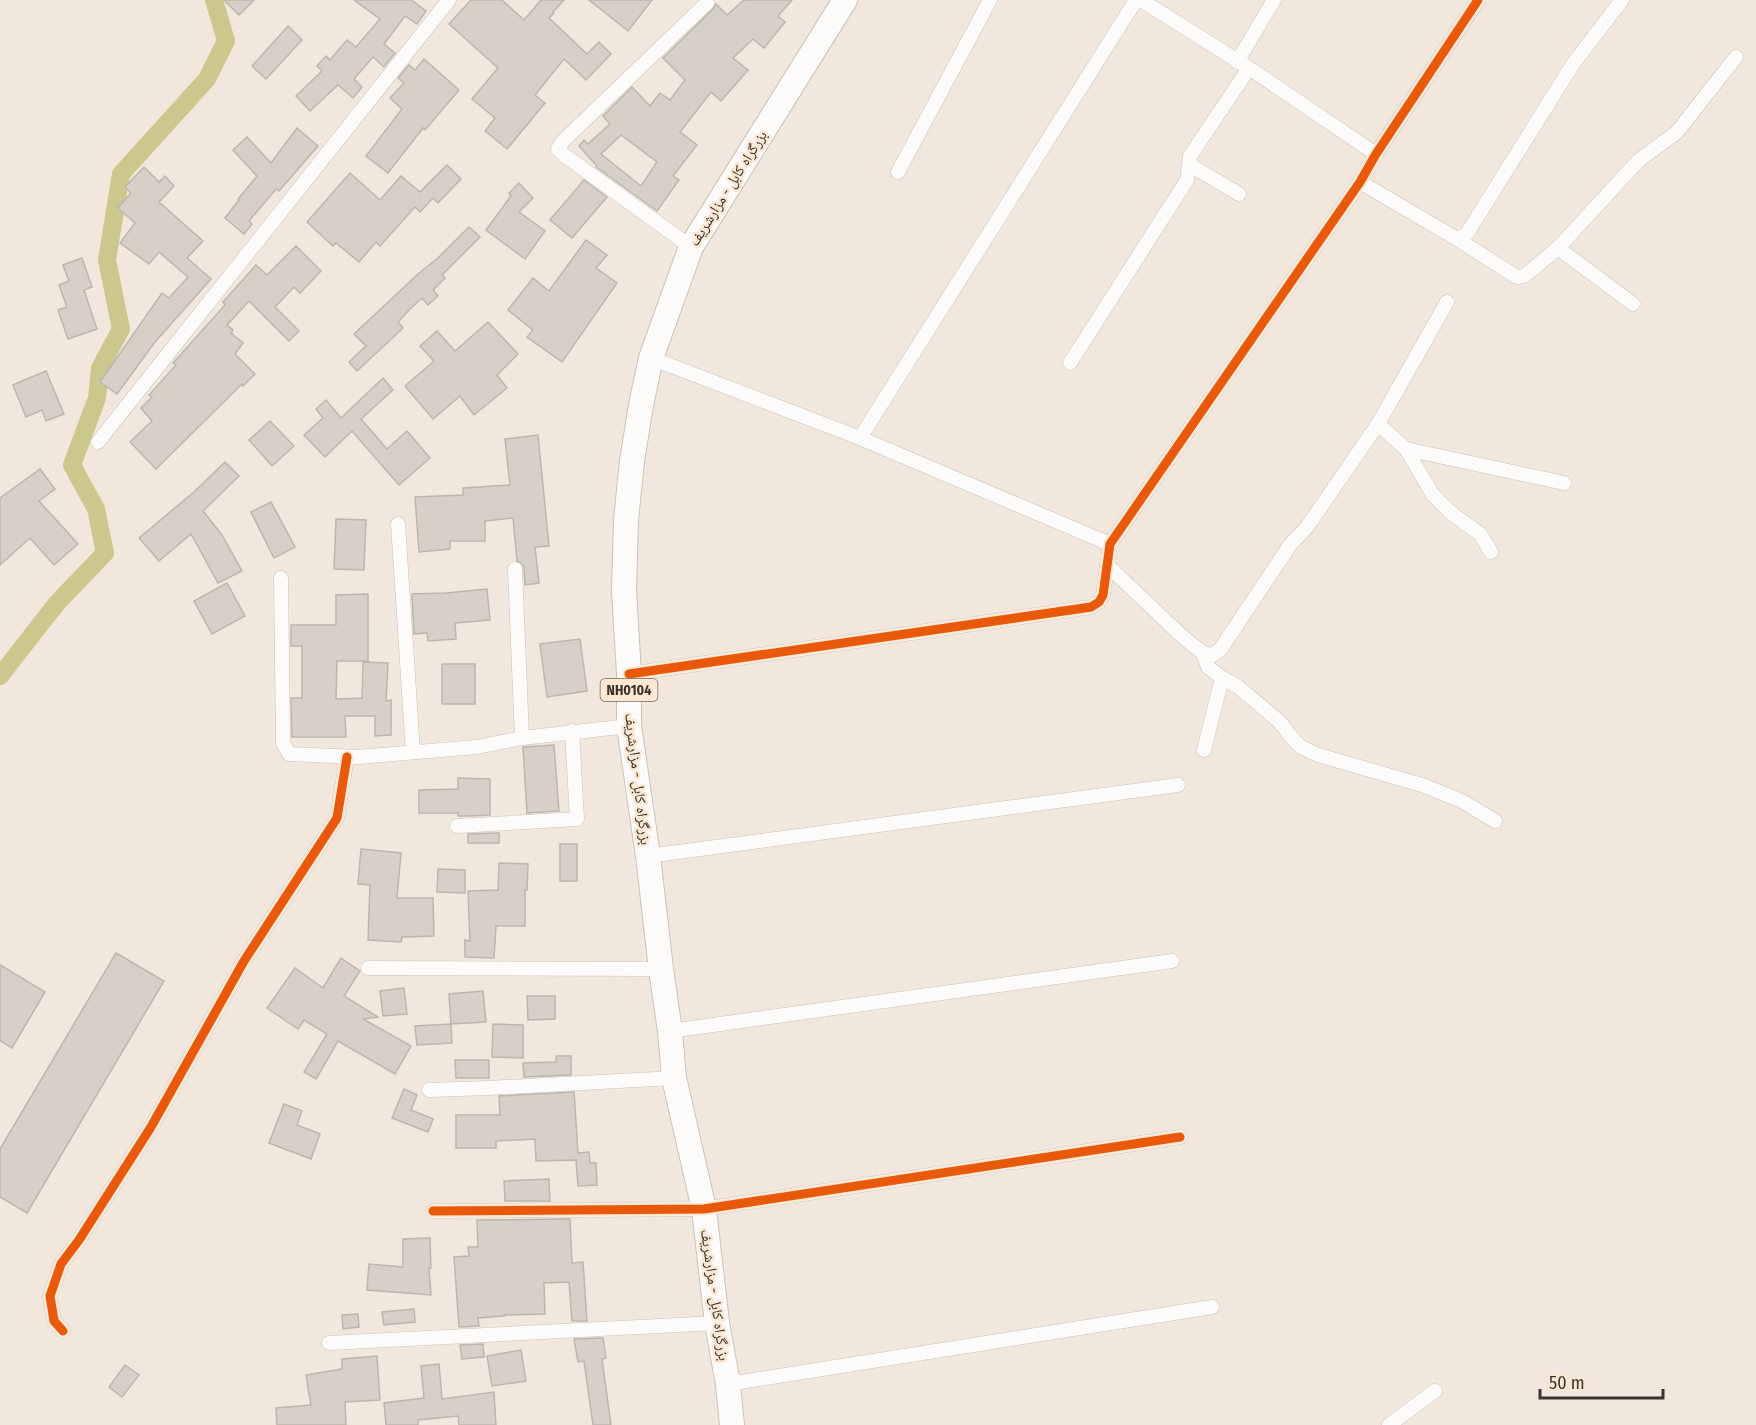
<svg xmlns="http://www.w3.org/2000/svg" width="1756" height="1425" viewBox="0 0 1756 1425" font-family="'Fira Sans Condensed','Noto Naskh Arabic',sans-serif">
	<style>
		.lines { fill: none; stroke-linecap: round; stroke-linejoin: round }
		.canal { stroke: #ccc78d; stroke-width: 18 }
		.building { fill: #d7d0c8; stroke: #bdb6ad; stroke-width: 1.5; fill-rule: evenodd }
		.street-casing { stroke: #cbc3ba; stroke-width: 15 }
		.highway-casing { stroke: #cbc3ba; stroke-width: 26 }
		.street { stroke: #fdfbfa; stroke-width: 14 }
		.highway { stroke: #fdfbfa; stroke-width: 24 }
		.cycleway-casing { stroke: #fae8d3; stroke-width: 13 }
		.cycleway { stroke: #e8590c; stroke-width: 9 }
		.labels { text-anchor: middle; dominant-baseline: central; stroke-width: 5; stroke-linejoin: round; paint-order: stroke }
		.shield { fill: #fae8d3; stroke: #746a5e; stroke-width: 1.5 }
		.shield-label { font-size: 14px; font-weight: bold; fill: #3b342c }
		.street-label { font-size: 15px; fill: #3b342c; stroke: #fae8d3 }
	</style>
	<rect width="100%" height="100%" fill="#f1e7dc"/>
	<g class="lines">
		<path class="canal" d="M 0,676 L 57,603 L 105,553 L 96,509 L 72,465 L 97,398 L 100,368 L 121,329 L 107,260 L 121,174 L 207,79 L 226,41 L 214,0"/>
	</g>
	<g class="building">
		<path d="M 224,0 L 254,0 L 239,15 Z"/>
		<path d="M 354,0 L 411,0 L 426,11 L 417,24 L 405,16 L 384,44 L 395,53 L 384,67 L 373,57 L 354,79 L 362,87 L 353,98 L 338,85 L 310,111 L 296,96 L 322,71 L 317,66 L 326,56 L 330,60 L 347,40 L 356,47 L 380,19 Z"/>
		<path d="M 471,0 L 502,0 L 524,20 L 541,0 L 564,0 L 553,12 L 554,13 L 549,18 L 587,54 L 599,42 L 611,54 L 586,80 L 564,59 L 535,95 L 545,103 L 507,149 L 485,131 L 495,118 L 472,99 L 498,68 L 449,24 Z"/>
		<path d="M 589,0 L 652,0 L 628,31 Z"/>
		<path d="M 744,0 L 792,0 L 778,16 L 785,22 L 764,48 L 753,39 L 733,58 L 748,70 L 721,101 L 711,92 L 680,132 L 697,145 L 673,176 L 679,180 L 657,211 L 596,167 L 597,166 L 579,146 L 584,140 L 588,144 L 610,124 L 603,116 L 632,87 L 650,106 L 660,93 L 670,100 L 685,80 L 663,58 L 713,9 L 716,4 L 727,15 ZM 621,135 L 657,162 L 641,186 L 601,154 Z"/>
		<path d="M 288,26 L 302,40 L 266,79 L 252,66 Z"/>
		<path d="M 424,59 L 459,90 L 425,130 L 423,128 L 388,173 L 366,156 L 402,109 L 390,98 L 404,83 L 398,78 L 409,65 L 415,70 Z"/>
		<path d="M 297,128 L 318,146 L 279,191 L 276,189 L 249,221 L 252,224 L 244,234 L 225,218 L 239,200 L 238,199 L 257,176 L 233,150 L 247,137 L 271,163 Z"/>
		<path d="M 447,165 L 461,179 L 438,203 L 433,198 L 420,212 L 415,207 L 380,246 L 376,242 L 359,262 L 336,243 L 333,246 L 307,222 L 350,173 L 380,200 L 401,176 L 420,192 Z"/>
		<path d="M 144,167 L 159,182 L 165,176 L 174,186 L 159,202 L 203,241 L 187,258 L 211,279 L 155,342 L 117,394 L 100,382 L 162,293 L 169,298 L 188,277 L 159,252 L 149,264 L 120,243 L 135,223 L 118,208 L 131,193 L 125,187 Z"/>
		<path d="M 584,180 L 607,197 L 572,238 L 550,220 Z"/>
		<path d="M 519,183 L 533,198 L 519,212 L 545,231 L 525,259 L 486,230 L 511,196 L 509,193 Z"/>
		<path d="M 469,227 L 480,237 L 442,275 L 445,278 L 433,290 L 438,296 L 428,305 L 422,298 L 410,309 L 398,322 L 403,328 L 357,371 L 349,362 L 366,346 L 354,334 L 418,274 L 438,258 Z"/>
		<path d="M 586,240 L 607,255 L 596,268 L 617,283 L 562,362 L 527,337 L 533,330 L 508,310 L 533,278 L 549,291 Z"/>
		<path d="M 296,246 L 321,271 L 300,293 L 294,287 L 275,307 L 299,331 L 289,341 L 249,301 L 227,325 L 233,330 L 231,333 L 243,343 L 235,354 L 255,374 L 243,386 L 242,384 L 156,469 L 130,442 L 152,421 L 141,408 L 152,397 L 149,395 L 176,365 L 173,363 L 225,305 L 223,302 L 256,265 L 267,275 Z"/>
		<path d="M 82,258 L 92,287 L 84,290 L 97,329 L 68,339 L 58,310 L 67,307 L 59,285 L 69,281 L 63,265 Z"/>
		<path d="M 488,322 L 518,354 L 497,375 L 507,388 L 474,415 L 460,396 L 433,419 L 405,386 L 434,361 L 420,346 L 437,331 L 455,351 Z"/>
		<path d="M 46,371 L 64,414 L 46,421 L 42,410 L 26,417 L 13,385 Z"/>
		<path d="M 383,378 L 393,390 L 361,419 L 387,449 L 407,431 L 430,458 L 399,485 L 352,431 L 325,457 L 304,435 L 323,418 L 316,409 L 326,400 L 341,418 Z"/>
		<path d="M 270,421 L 294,446 L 272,466 L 249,440 Z"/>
		<path d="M 538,435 L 549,546 L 535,547 L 539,583 L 525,585 L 524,568 L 522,564 L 517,561 L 513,518 L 485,521 L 485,541 L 450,541 L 450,549 L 419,552 L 415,497 L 463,495 L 463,488 L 510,485 L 505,439 Z"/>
		<path d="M 225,462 L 239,476 L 203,511 L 222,535 L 242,571 L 218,583 L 191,534 L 159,561 L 139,538 L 194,492 Z"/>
		<path d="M 40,469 L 55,489 L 39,501 L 78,544 L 54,565 L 30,538 L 0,565 L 0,498 Z"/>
		<path d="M 271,502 L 295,547 L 274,558 L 251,512 Z"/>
		<path d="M 336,519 L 366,520 L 364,570 L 334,569 Z"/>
		<path d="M 227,583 L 245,616 L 212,634 L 194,601 Z"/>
		<path d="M 487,589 L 490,620 L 455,623 L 456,639 L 428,641 L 427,633 L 414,634 L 412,594 L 446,593 Z"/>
		<path d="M 368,594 L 368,661 L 337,661 L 336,699 L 362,698 L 363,662 L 388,663 L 386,701 L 391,700 L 391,735 L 375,736 L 375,716 L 345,716 L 346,737 L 292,737 L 291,698 L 302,698 L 302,646 L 291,646 L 291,625 L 336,625 L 336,595 Z"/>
		<path d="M 580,639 L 587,691 L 547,697 L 540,644 Z"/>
		<rect x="442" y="664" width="33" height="40"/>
		<path d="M 554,745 L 559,811 L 527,813 L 523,747 Z"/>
		<path d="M 458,778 L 490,779 L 490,815 L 468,816 L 458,816 L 458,813 L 419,813 L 419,790 L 458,789 Z"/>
		<path d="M 499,833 L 499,843 L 468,843 L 468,834 Z"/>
		<rect x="560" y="844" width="17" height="37"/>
		<path d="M 361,849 L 401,853 L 397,898 L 433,898 L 434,936 L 402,937 L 401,942 L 368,940 L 370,885 L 358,884 Z"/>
		<path d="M 499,863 L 528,864 L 527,890 L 525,890 L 525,926 L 496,926 L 494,958 L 465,957 L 465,940 L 470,941 L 468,891 L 498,890 Z"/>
		<path d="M 438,869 L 465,870 L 465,893 L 437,892 Z"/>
		<path d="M 116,953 L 164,981 L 27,1213 L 0,1197 L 0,1149 Z"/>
		<path d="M 341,958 L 360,971 L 344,996 L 378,1017 L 363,1019 L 411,1046 L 395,1074 L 338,1041 L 316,1079 L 304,1072 L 327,1034 L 304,1020 L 298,1029 L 267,1008 L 295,968 L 323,988 Z"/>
		<path d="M 0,965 L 45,992 L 12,1048 L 0,1041 Z"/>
		<path d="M 404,988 L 407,1014 L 383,1016 L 380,991 Z"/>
		<path d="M 483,991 L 486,1022 L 451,1024 L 449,994 Z"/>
		<path d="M 527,996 L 555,996 L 555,1019 L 528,1020 Z"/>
		<path d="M 451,1024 L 452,1043 L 417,1045 L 415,1026 Z"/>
		<path d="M 493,1024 L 523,1025 L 523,1058 L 492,1057 Z"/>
		<path d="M 556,1056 L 571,1056 L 571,1075 L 524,1077 L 523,1063 L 556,1062 Z"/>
		<path d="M 455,1060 L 489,1060 L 489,1078 L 456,1078 Z"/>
		<path d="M 404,1089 L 417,1095 L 411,1110 L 433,1119 L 428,1132 L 392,1118 Z"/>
		<path d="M 574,1092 L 578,1153 L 589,1152 L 590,1163 L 596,1163 L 597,1185 L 578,1186 L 576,1160 L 536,1161 L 535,1139 L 496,1141 L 496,1148 L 456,1148 L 456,1115 L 500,1115 L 499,1096 Z"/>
		<path d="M 284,1104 L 302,1111 L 297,1125 L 320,1134 L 311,1159 L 269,1143 Z"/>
		<path d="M 549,1179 L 550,1201 L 505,1201 L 504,1181 Z"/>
		<path d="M 570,1219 L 572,1263 L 583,1262 L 587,1321 L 572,1321 L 569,1282 L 544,1283 L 545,1314 L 504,1315 L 504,1316 L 478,1318 L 479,1326 L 459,1327 L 454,1257 L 469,1256 L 468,1247 L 478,1247 L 477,1220 Z"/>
		<path d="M 430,1238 L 431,1268 L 429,1268 L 431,1295 L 367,1290 L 369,1264 L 403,1267 L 403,1239 Z"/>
		<path d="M 414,1309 L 415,1322 L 384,1325 L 382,1312 Z"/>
		<path d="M 358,1314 L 359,1327 L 343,1329 L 342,1315 Z"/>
		<path d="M 603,1338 L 606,1358 L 602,1359 L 611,1425 L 593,1425 L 584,1361 L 578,1362 L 574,1339 Z"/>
		<path d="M 483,1344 L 484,1357 L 462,1359 L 460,1345 Z"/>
		<path d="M 521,1350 L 526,1381 L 492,1386 L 487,1356 Z"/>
		<path d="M 377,1356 L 380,1400 L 345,1402 L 346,1425 L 277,1425 L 276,1408 L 311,1405 L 306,1375 L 342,1369 L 342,1359 Z"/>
		<path d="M 439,1364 L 442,1399 L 494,1392 L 496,1425 L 459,1425 L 458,1416 L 418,1420 L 418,1425 L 386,1425 L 384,1403 L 424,1398 L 421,1366 Z"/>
		<path d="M 125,1365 L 139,1375 L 122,1397 L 109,1387 Z"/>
	</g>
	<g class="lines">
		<defs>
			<g id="street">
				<path d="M 1141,0 L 1249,68 L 1376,154"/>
				<path d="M 1237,62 L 1274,0"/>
				<path d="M 1190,165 L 1239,194"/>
				<path d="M 898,172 L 990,0"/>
				<path d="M 1360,182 L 1457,239 L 1466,235 L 1573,64 L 1622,0"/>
				<path d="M 1457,239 L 1517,277 L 1524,276 L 1558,248 L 1638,161 L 1677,132 L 1736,57"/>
				<path d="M 691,247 L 564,155 L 558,149 L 562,142 L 707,3"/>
				<path d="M 1558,248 L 1633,304"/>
				<path d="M 651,358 L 860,438 L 1110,544"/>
				<path d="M 1070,363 L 1187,180 L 1190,156 L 1249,68"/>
				<path d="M 1378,424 L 1406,449 L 1433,495 L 1451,513 L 1480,534 L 1491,552"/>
				<path d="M 860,438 L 1136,0"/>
				<path d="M 98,442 L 449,0"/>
				<path d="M 1406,449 L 1564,483"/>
				<path d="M 398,524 L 413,752"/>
				<path d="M 1107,565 L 1184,638 L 1203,653 L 1212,655 L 1220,650 L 1290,545 L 1307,527 L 1378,424 L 1447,302"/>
				<path d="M 515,569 L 522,738"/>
				<path d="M 281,578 L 283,743 L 289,754 L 358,757 L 477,747 L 522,738 L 629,726"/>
				<path d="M 1203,653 L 1208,667 L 1222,678 L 1237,686 L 1280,722 L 1291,737 L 1301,747 L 1318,755 L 1422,785 L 1462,801 L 1495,821"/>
				<path d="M 629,674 L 1091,607 L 1099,602 L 1103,595 L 1110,544 L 1360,182 L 1376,154 L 1478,0"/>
				<path d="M 1204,750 L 1222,678"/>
				<path d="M 457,826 L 577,819 L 572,731"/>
				<path d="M 648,856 L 1178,785"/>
				<path d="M 368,968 L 661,969"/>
				<path d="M 670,1031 L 1172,961"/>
				<path d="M 429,1090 L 488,1088 L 674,1078"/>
				<path d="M 433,1211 L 704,1209 L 1180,1137"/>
				<path d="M 63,1331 L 54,1321 L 50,1296 L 61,1264 L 79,1240 L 151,1127 L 244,961 L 337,818 L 347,757"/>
				<path d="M 329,1343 L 717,1323"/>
				<path d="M 728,1384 L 1212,1307"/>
				<path d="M 1389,1425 L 1435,1391"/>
			</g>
			<path id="highway" d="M 732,1425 L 728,1384 L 717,1323 L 704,1209 L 674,1078 L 670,1031 L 661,969 L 648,856 L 629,726 L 629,674 L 624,591 L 626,520 L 632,461 L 641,405 L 651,358 L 691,247 L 845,0"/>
		</defs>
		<use href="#street" class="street-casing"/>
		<use href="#highway" class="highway-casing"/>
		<use href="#street" class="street"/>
		<use href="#highway" class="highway"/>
		<defs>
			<g id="cycleway">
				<path d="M 629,674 L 1091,607 L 1099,602 L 1103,595 L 1110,544 L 1360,182 L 1376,154 L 1478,0"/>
				<path d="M 433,1211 L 704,1209 L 1180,1137"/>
				<path d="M 63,1331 L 54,1321 L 50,1296 L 61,1264 L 79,1240 L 151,1127 L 244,961 L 337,818 L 347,757"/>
			</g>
		</defs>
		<use href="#cycleway" class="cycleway-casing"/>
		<use href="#cycleway" class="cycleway"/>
	</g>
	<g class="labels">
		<rect class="shield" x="600.5" y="679" width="57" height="22" rx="4.5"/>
		<g class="shield-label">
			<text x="629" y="690">NH0104</text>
		</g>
		<g class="street-label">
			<text transform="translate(728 188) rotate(-58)">بزرگراه کابل - مزارشریف</text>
			<text transform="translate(638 779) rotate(83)">بزرگراه کابل - مزارشریف</text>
			<text transform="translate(715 1295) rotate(82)">بزرگراه کابل - مزارشریف</text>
		</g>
	</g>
	<path d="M1540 1389v9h123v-9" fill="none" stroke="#3b342c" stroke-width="3"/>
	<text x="1549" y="1389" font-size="18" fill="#3b342c" stroke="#fae8d3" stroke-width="4.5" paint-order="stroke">50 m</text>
</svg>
